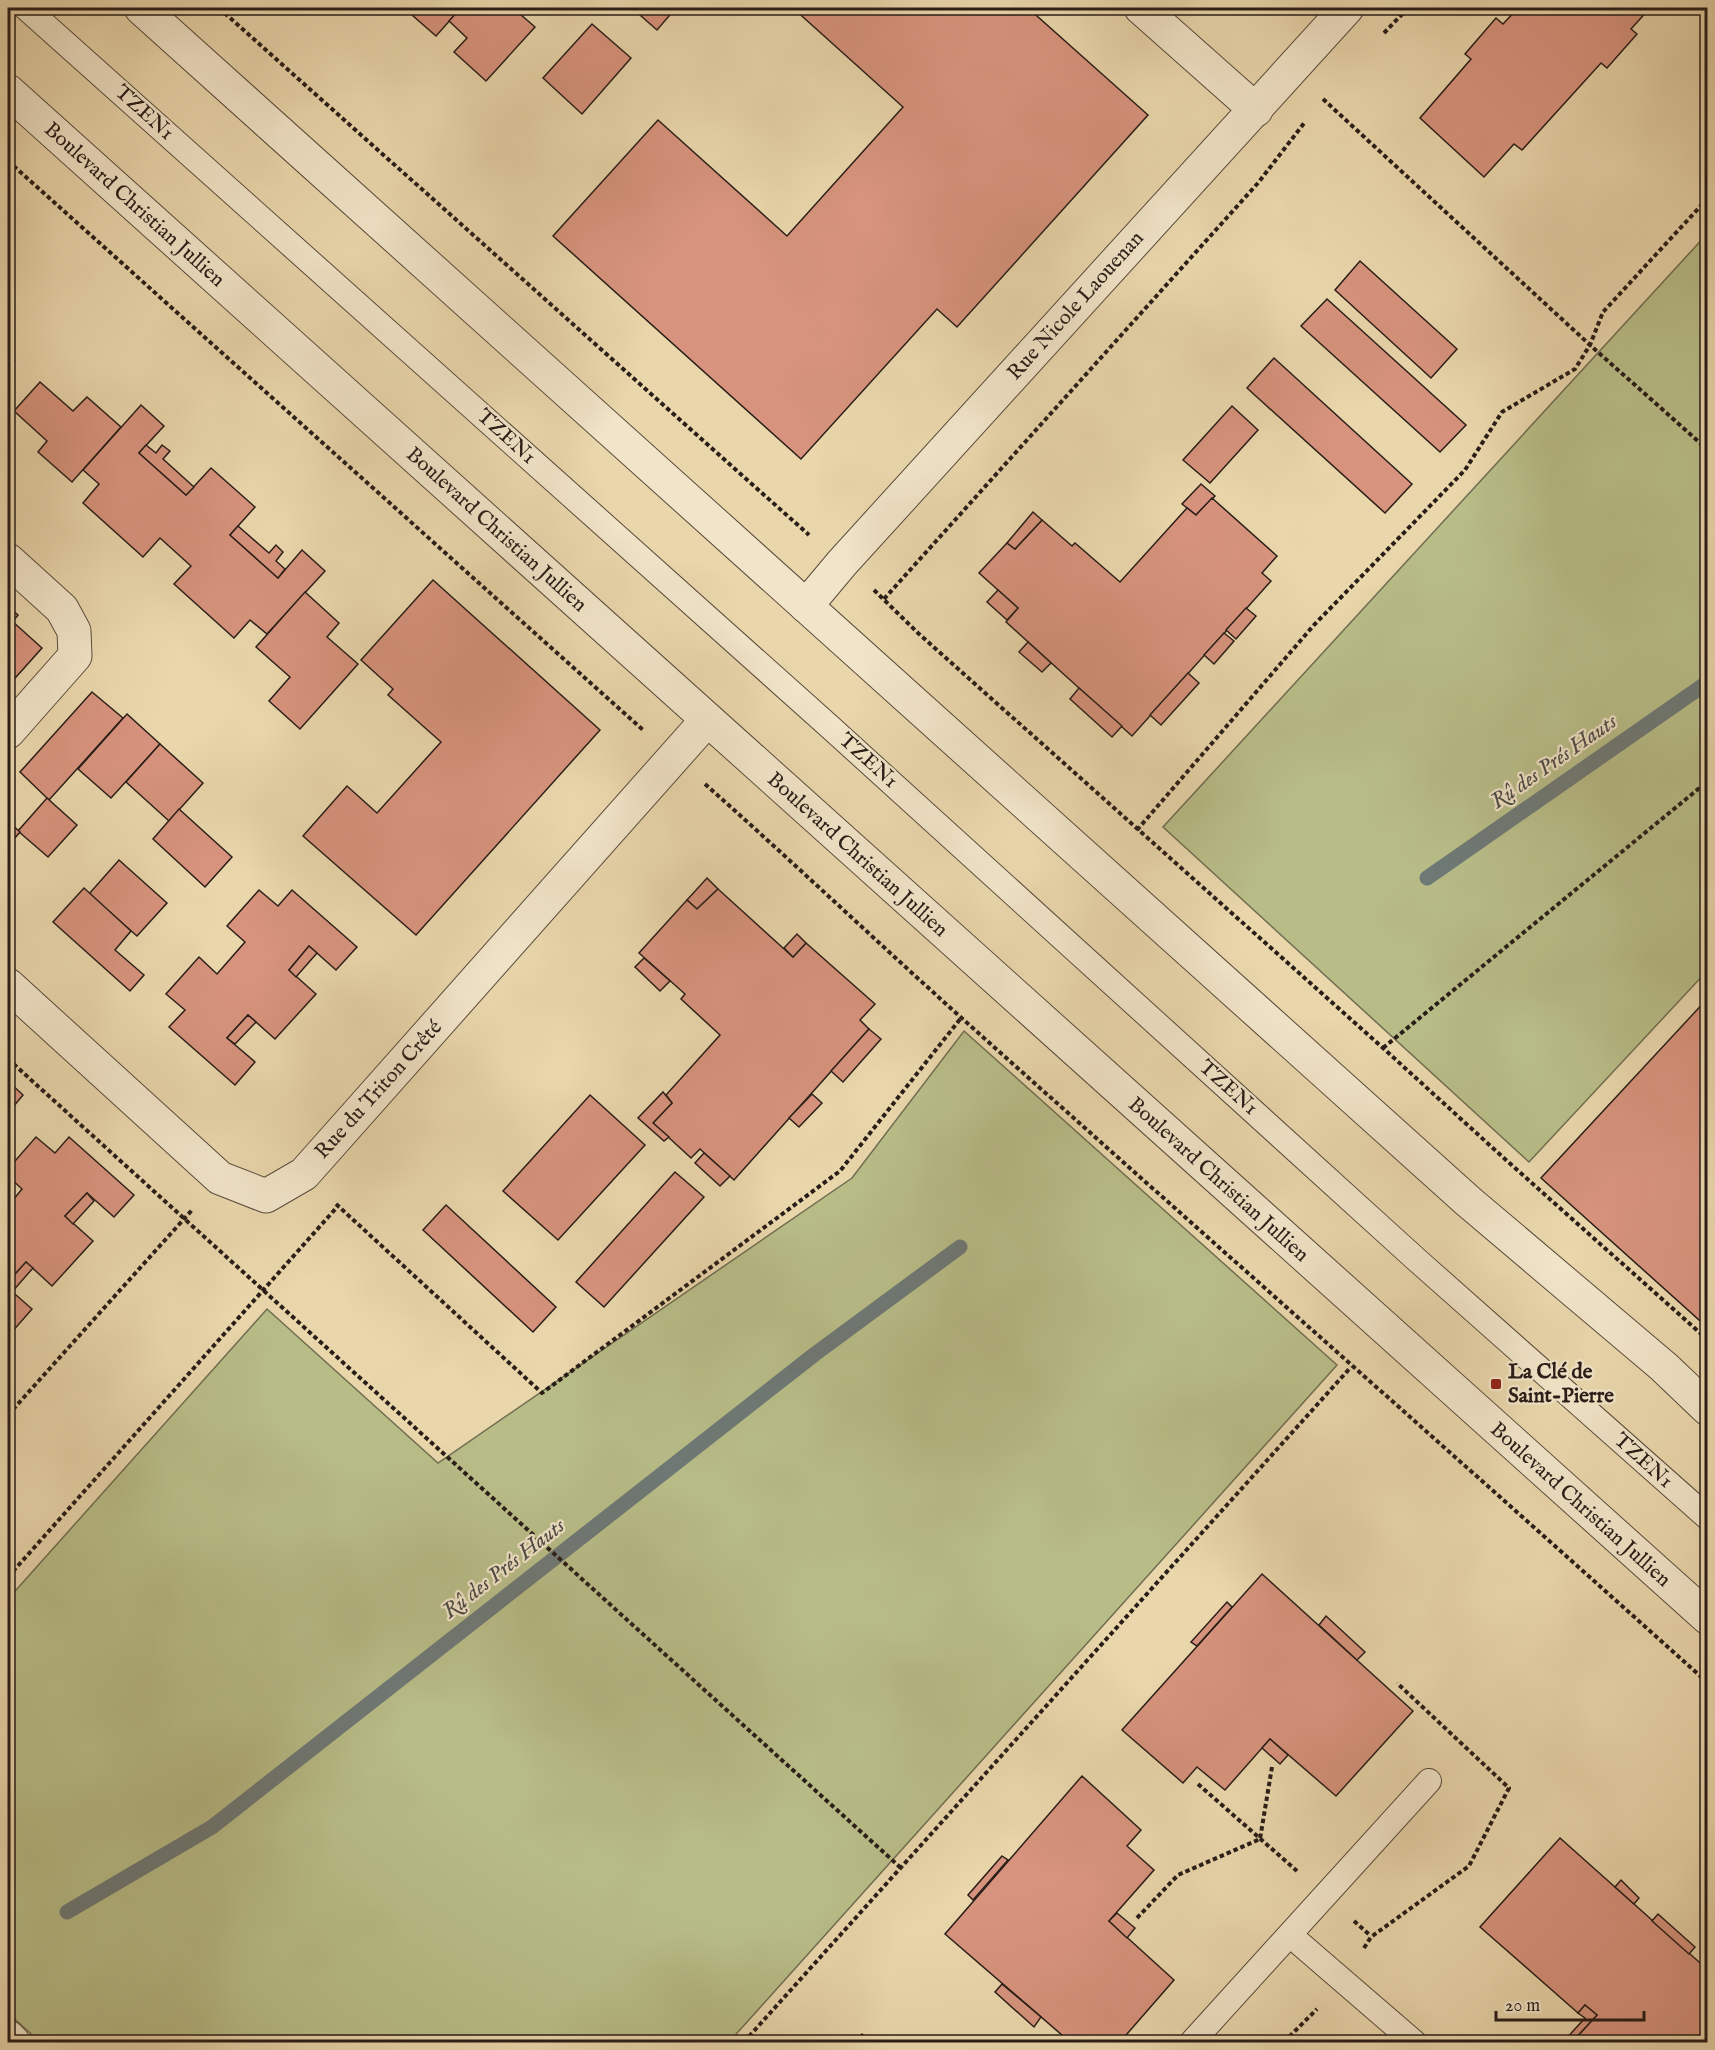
<svg xmlns="http://www.w3.org/2000/svg" width="1715" height="2050" viewBox="0 0 1715 2050" font-family="'IM FELL English',serif">
	<style>
		.green { fill: #b8bd88; stroke: #706d50; stroke-width: 1.5 }
		.lines { fill: none; stroke-linecap: round; stroke-linejoin: round }
		.stream { stroke: #6e7976; stroke-width: 15 }
		.building { fill: #d7937d; stroke: #291d18; stroke-width: 1.5 }
		.service-casing { stroke: #594b3d; stroke-width: 26 }
		.minor-casing { stroke: #594b3d; stroke-width: 35 }
		.path { stroke: #291d18; stroke-width: 4; stroke-dasharray: 4.5 3; stroke-linecap: butt }
		.service { stroke: #f1e4c8; stroke-width: 24 }
		.minor { stroke: #f1e4c8; stroke-width: 33 }
		.poi-dot { fill: #8f2418; stroke: #f1e4c8; stroke-width: 2 }
		.labels { text-anchor: middle; dominant-baseline: central; stroke-width: 4.5; stroke-linejoin: round; paint-order: stroke }
		.street-label { font-size: 21px; fill: #291d18; stroke: #f1e4c8 }
		.poi-label { font-size: 21px; font-weight: bold; fill: #291d18; stroke: #f1e4c8; text-anchor: start }
		.water-label { font-size: 22px; font-style: italic; fill: #4c4b47; stroke: #f1e4c8 }
	</style>
	<rect width="100%" height="100%" fill="#e9d6ab"/>
	<filter id="stains"><feTurbulence type="fractalNoise" baseFrequency=".00333" numOctaves="4"/><feColorMatrix values="0 0 0 0 .2 0 0 0 0 .09 0 0 0 0 .02 0 0 0 .5 -.17"/></filter>
	<radialGradient id="worn" r=".72"><stop offset=".6" stop-color="#630" stop-opacity="0"/><stop offset="1" stop-color="#630" stop-opacity=".3"/></radialGradient>
	<g class="green">
		<path d="M 1707,234 L 1707,971 L 1529,1162 L 1163,827 Z"/>
		<path d="M 964,1031 L 1337,1365 L 729,2042 L 40,2042 L 8,2013 L 8,1599 L 267,1309 L 438,1463 L 852,1178 Z"/>
	</g>
	<g class="lines">
		<g class="stream">
			<path d="M 1427,878 L 1708,682"/>
			<path d="M 67,1912 L 212,1827 L 815,1354 L 960,1247"/>
		</g>
	</g>
	<g class="building">
		<path d="M 404,8 L 461,8 L 436,36 Z"/>
		<path d="M 461,8 L 513,8 L 535,27 L 486,81 L 454,52 L 467,38 L 449,21 Z"/>
		<path d="M 632,8 L 674,8 L 675,9 L 657,30 Z"/>
		<path d="M 793,8 L 1028,8 L 1148,115 L 957,327 L 937,309 L 801,459 L 553,236 L 658,120 L 787,236 L 903,107 Z"/>
		<path d="M 1518,8 L 1650,8 L 1631,29 L 1637,34 L 1607,68 L 1601,63 L 1522,150 L 1514,144 L 1484,177 L 1420,118 L 1471,59 L 1465,54 L 1496,18 L 1503,24 Z"/>
		<path d="M 592,24 L 631,58 L 582,114 L 543,78 Z"/>
		<path d="M 1360,261 L 1457,349 L 1431,378 L 1335,290 Z"/>
		<path d="M 1327,299 L 1466,425 L 1440,452 L 1301,326 Z"/>
		<path d="M 8,354 L 15,360 L 8,368 Z"/>
		<path d="M 1274,358 L 1412,484 L 1385,513 L 1247,388 Z"/>
		<path d="M 40,382 L 73,411 L 87,397 L 121,427 L 72,482 L 38,452 L 47,441 L 14,411 Z"/>
		<path d="M 141,405 L 164,426 L 139,453 L 186,495 L 211,468 L 255,507 L 230,535 L 278,578 L 302,550 L 325,571 L 267,634 L 250,620 L 234,638 L 174,584 L 191,566 L 160,538 L 143,557 L 83,503 L 99,484 L 83,470 Z"/>
		<path d="M 1232,406 L 1258,430 L 1210,483 L 1183,460 Z"/>
		<path d="M 146,445 L 156,453 L 162,445 L 170,451 L 163,459 L 194,487 L 186,495 L 139,453 Z"/>
		<path d="M 1201,484 L 1215,496 L 1196,515 L 1182,504 Z"/>
		<path d="M 1212,498 L 1277,556 L 1262,573 L 1271,581 L 1132,736 L 1006,622 L 1018,608 L 979,573 L 1007,543 L 1015,549 L 1042,520 L 1072,546 L 1075,543 L 1120,582 L 1187,508 L 1196,515 Z"/>
		<path d="M 1033,512 L 1042,520 L 1015,549 L 1007,543 Z"/>
		<path d="M 238,526 L 269,553 L 276,545 L 283,552 L 276,561 L 285,569 L 278,578 L 230,535 Z"/>
		<path d="M 433,580 L 600,730 L 416,935 L 303,836 L 347,786 L 377,813 L 441,742 L 388,695 L 393,689 L 361,660 Z"/>
		<path d="M 998,590 L 1018,608 L 1007,620 L 987,602 Z"/>
		<path d="M 305,592 L 339,623 L 327,637 L 358,664 L 300,729 L 269,701 L 290,677 L 256,647 Z"/>
		<path d="M 8,606 L 18,615 L 8,627 Z"/>
		<path d="M 1246,608 L 1256,616 L 1236,639 L 1226,630 Z"/>
		<path d="M 12,621 L 42,648 L 8,686 L 8,627 Z"/>
		<path d="M 1224,633 L 1234,641 L 1214,664 L 1204,655 Z"/>
		<path d="M 1028,642 L 1051,663 L 1042,672 L 1019,652 Z"/>
		<path d="M 1188,673 L 1199,683 L 1161,725 L 1150,715 Z"/>
		<path d="M 1079,688 L 1122,726 L 1112,737 L 1070,699 Z"/>
		<path d="M 92,692 L 123,718 L 49,800 L 20,772 Z"/>
		<path d="M 127,714 L 160,744 L 111,798 L 78,769 Z"/>
		<path d="M 160,744 L 203,783 L 169,821 L 126,782 Z"/>
		<path d="M 47,798 L 77,825 L 48,857 L 18,831 Z"/>
		<path d="M 179,809 L 232,857 L 205,887 L 153,839 Z"/>
		<path d="M 8,821 L 20,832 L 8,846 Z"/>
		<path d="M 119,860 L 167,903 L 137,936 L 89,894 Z"/>
		<path d="M 707,878 L 718,889 L 697,909 L 687,900 Z"/>
		<path d="M 84,888 L 131,931 L 115,950 L 144,975 L 130,991 L 53,922 Z"/>
		<path d="M 718,889 L 793,957 L 806,943 L 875,1004 L 860,1020 L 869,1029 L 734,1180 L 700,1149 L 691,1158 L 653,1123 L 672,1103 L 666,1095 L 720,1035 L 681,999 L 685,994 L 639,953 L 687,900 L 697,909 Z"/>
		<path d="M 259,890 L 278,906 L 292,890 L 357,947 L 336,970 L 309,946 L 289,970 L 316,994 L 275,1039 L 248,1015 L 227,1038 L 255,1062 L 235,1085 L 169,1027 L 185,1010 L 166,994 L 199,957 L 217,974 L 245,942 L 227,926 Z"/>
		<path d="M 797,934 L 806,943 L 793,957 L 784,948 Z"/>
		<path d="M 309,946 L 317,953 L 296,977 L 289,970 Z"/>
		<path d="M 644,958 L 670,981 L 660,991 L 635,967 Z"/>
		<path d="M 1708,998 L 1708,1328 L 1541,1178 Z"/>
		<path d="M 248,1015 L 256,1022 L 235,1044 L 227,1038 Z"/>
		<path d="M 869,1029 L 881,1039 L 843,1082 L 831,1071 Z"/>
		<path d="M 8,1081 L 23,1095 L 8,1113 Z"/>
		<path d="M 663,1092 L 672,1103 L 653,1123 L 669,1137 L 664,1141 L 638,1118 Z"/>
		<path d="M 812,1094 L 822,1103 L 799,1127 L 789,1118 Z"/>
		<path d="M 590,1095 L 645,1145 L 558,1240 L 503,1191 Z"/>
		<path d="M 36,1137 L 55,1153 L 69,1137 L 134,1195 L 114,1217 L 87,1193 L 65,1216 L 93,1241 L 52,1286 L 26,1262 L 8,1282 L 8,1206 L 22,1189 L 8,1176 L 8,1169 Z"/>
		<path d="M 704,1153 L 730,1176 L 720,1186 L 695,1163 Z"/>
		<path d="M 675,1172 L 704,1197 L 604,1307 L 576,1282 Z"/>
		<path d="M 87,1193 L 94,1201 L 73,1224 L 65,1216 Z"/>
		<path d="M 446,1205 L 556,1307 L 533,1332 L 423,1230 Z"/>
		<path d="M 26,1262 L 33,1268 L 12,1292 L 8,1288 L 8,1282 Z"/>
		<path d="M 8,1288 L 32,1309 L 12,1332 L 8,1328 Z"/>
		<path d="M 1262,1574 L 1413,1711 L 1336,1796 L 1270,1739 L 1225,1790 L 1197,1767 L 1183,1783 L 1122,1730 Z"/>
		<path d="M 1227,1602 L 1232,1607 L 1197,1646 L 1191,1642 Z"/>
		<path d="M 1326,1616 L 1365,1652 L 1357,1660 L 1319,1625 Z"/>
		<path d="M 1270,1739 L 1288,1755 L 1280,1764 L 1262,1748 Z"/>
		<path d="M 1082,1776 L 1141,1830 L 1127,1846 L 1154,1870 L 1109,1921 L 1174,1980 L 1120,2042 L 1070,2042 L 945,1934 Z"/>
		<path d="M 1560,1838 L 1708,1970 L 1708,2042 L 1572,2042 L 1597,2015 L 1585,2005 L 1578,2013 L 1480,1927 Z"/>
		<path d="M 1002,1856 L 1008,1860 L 973,1900 L 968,1895 Z"/>
		<path d="M 1621,1880 L 1639,1898 L 1634,1904 L 1615,1887 Z"/>
		<path d="M 1117,1913 L 1135,1928 L 1127,1938 L 1109,1921 Z"/>
		<path d="M 1658,1914 L 1695,1947 L 1689,1954 L 1652,1921 Z"/>
		<path d="M 1002,1984 L 1041,2017 L 1034,2027 L 995,1992 Z"/>
		<path d="M 1585,2005 L 1597,2015 L 1572,2042 L 1563,2042 L 1585,2018 L 1578,2013 Z"/>
		<path d="M 862,2034 L 872,2042 L 854,2042 Z"/>
	</g>
	<g class="lines">
		<defs>
			<g id="service">
				<path d="M 26,8 L 830,727 L 1418,1261 L 1708,1518"/>
				<path d="M 1290,1935 L 1414,2042"/>
				<path d="M 1192,2042 L 1429,1781"/>
			</g>
			<g id="minor">
				<path d="M 141,8 L 1469,1202 L 1664,1367 L 1708,1409"/>
				<path d="M 1141,8 L 1256,110"/>
				<path d="M 8,91 L 1708,1618"/>
				<path d="M 8,560 L 62,609 L 74,631 L 75,656 L 8,732"/>
				<path d="M 806,606 L 842,563 L 1347,8"/>
				<path d="M 8,985 L 220,1178 L 266,1196 L 304,1174 L 707,720"/>
				<path d="M 8,2037 L 13,2042"/>
			</g>
		</defs>
		<use href="#service" class="service-casing"/>
		<use href="#minor" class="minor-casing"/>
		<g class="path">
			<path d="M 219,8 L 809,535"/>
			<path d="M 1384,33 L 1408,8"/>
			<path d="M 1323,99 L 1590,345 L 1708,450"/>
			<path d="M 8,161 L 643,730"/>
			<path d="M 874,590 L 918,633 L 1383,1048 L 1506,1160 L 1708,1340"/>
			<path d="M 884,599 L 1258,183 L 1305,122"/>
			<path d="M 705,784 C 793,862 878,943 965,1021 C 1212,1242 1461,1461 1708,1683"/>
			<path d="M 1137,830 L 1314,625 L 1465,470 L 1502,412 L 1575,369 L 1590,345 L 1603,312 L 1708,198"/>
			<path d="M 1383,1048 L 1708,781"/>
			<path d="M 8,1059 L 901,1868"/>
			<path d="M 336,1204 L 542,1393 L 840,1171 L 961,1018"/>
			<path d="M 8,1415 L 192,1210"/>
			<path d="M 8,1577 L 338,1206"/>
			<path d="M 1198,1784 L 1297,1871"/>
			<path d="M 1137,1918 L 1178,1875 L 1260,1839 L 1272,1767"/>
			<path d="M 1354,1921 L 1371,1936"/>
			<path d="M 1364,1948 L 1371,1937 L 1469,1866 L 1509,1788 L 1397,1683"/>
			<path d="M 744,2042 L 1351,1367"/>
			<path d="M 1284,2042 L 1317,2009"/>
		</g>
		<use href="#service" class="service"/>
		<use href="#minor" class="minor"/>
	</g>
	<rect class="poi-dot" x="1490" y="1378" width="12" height="12" rx="3"/>
	<g class="labels">
		<g class="street-label">
			<text transform="translate(144 113) rotate(42)">TZEN1</text>
			<text transform="translate(134 205) rotate(42)">Boulevard Christian Jullien</text>
			<text transform="translate(1076 306) rotate(-48)">Rue Nicole Laouenan</text>
			<text transform="translate(506 437) rotate(42)">TZEN1</text>
			<text transform="translate(496 530) rotate(42)">Boulevard Christian Jullien</text>
			<text transform="translate(868 761) rotate(42)">TZEN1</text>
			<text transform="translate(857 855) rotate(42)">Boulevard Christian Jullien</text>
			<text transform="translate(1228 1088) rotate(42)">TZEN1</text>
			<text transform="translate(379 1090) rotate(-48)">Rue du Triton Crêté</text>
			<text transform="translate(1218 1180) rotate(42)">Boulevard Christian Jullien</text>
			<text transform="translate(1643 1461) rotate(42)">TZEN1</text>
			<text transform="translate(1580 1505) rotate(42)">Boulevard Christian Jullien</text>
		</g>
		<g class="poi-label">
			<text x="1508" y="1372">La Clé de<tspan x="1508" dy="24">Saint-Pierre</tspan></text>
		</g>
		<g class="water-label">
			<text transform="translate(1554 762) rotate(-35)">Rû des Prés Hauts</text>
			<text transform="translate(504 1569) rotate(-38)">Rû des Prés Hauts</text>
		</g>
	</g>
	<rect width="1715" height="2050" fill="none" stroke="#e9d6ab" stroke-width="30"/>
	<rect x="9" y="9" width="1697" height="2032" fill="none" stroke="#291d18" stroke-width="3"/>
	<rect x="15" y="15" width="1685" height="2020" fill="none" stroke="#291d18" stroke-width="1.5"/>
	<path d="M1496 2011v9h148v-9" fill="none" stroke="#291d18" stroke-width="3"/>
	<text x="1505" y="2011" font-size="18" fill="#291d18" stroke="#f1e4c8" stroke-width="4.5" paint-order="stroke">20 m</text>
	<rect width="100%" height="100%" filter="url(#stains)"/>
	<rect width="100%" height="100%" fill="url(#worn)"/>
</svg>
